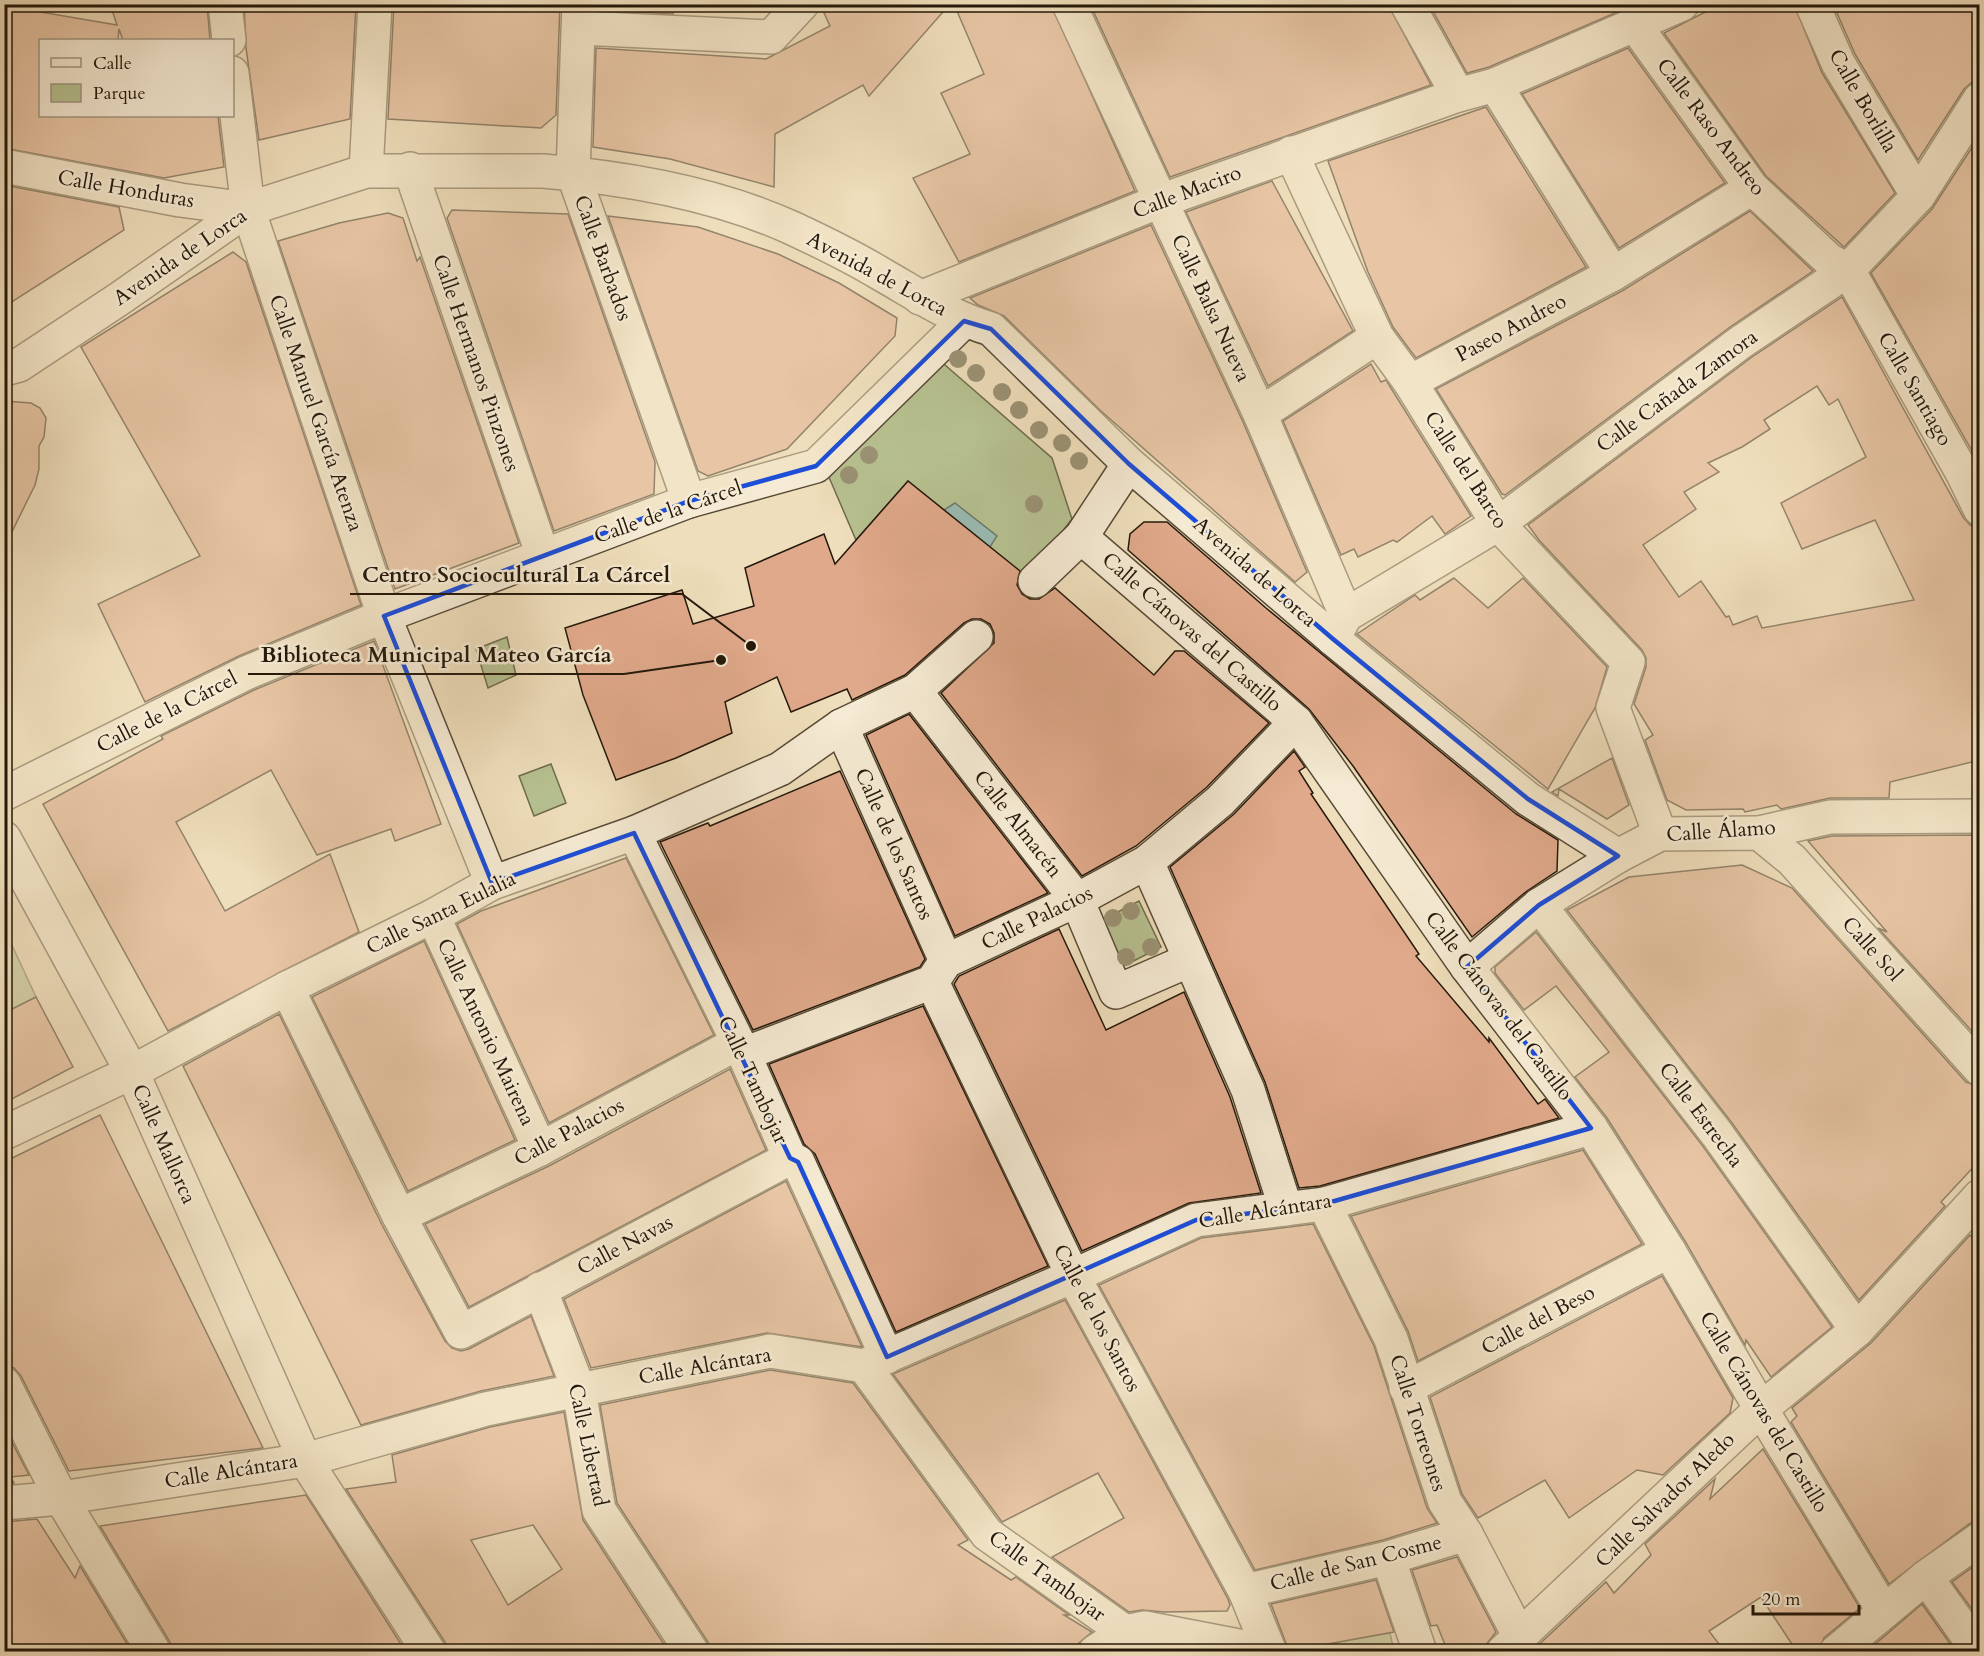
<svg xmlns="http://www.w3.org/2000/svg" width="1984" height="1656" viewBox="0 0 1984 1656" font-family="Cardo,serif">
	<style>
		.green { fill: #b7c191; stroke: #6e6c4e; stroke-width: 1.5 }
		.water { fill: #9abcb4; stroke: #6b7a70; stroke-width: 1.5 }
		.building { fill: #e0a98b; stroke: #24180a; stroke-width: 1.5; fill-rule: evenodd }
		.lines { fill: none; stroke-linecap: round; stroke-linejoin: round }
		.pedestrian-casing { stroke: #574a36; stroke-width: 36 }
		.minor-casing { stroke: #574a36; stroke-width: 36 }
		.tertiary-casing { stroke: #574a36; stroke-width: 36 }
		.pedestrian { stroke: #f5ead3; stroke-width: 33 }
		.minor { stroke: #f5ead3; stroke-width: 33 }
		.tertiary { stroke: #f5ead3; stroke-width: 33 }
		.tree { fill: #9b9274 }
		.marked { fill: none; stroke: #1d4ed8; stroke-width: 4.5; stroke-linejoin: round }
		.labels { text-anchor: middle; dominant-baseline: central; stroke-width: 5; stroke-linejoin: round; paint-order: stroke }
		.street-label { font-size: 21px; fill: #24180a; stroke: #f5ead3 }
		.leader { fill: none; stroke: #24180a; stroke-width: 2 }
		.callout-dot { fill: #24180a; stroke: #f5ead3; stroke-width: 2 }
		.callout-label { font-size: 22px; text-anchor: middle; font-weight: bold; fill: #24180a; stroke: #f5ead3; stroke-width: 5; stroke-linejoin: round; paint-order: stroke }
	</style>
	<rect width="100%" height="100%" fill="#efdebb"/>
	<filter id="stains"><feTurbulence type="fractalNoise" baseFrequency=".00333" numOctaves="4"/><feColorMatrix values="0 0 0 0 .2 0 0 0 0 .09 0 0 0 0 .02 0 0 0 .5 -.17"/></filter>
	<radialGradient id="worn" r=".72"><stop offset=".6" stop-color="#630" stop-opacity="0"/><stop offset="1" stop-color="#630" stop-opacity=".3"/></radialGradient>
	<g class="green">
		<path d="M 937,358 L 1052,458 L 1072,519 L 1027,577 L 908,481 L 856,540 L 828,475 Z"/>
		<path d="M 507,637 L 516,675 L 488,688 L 476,649 Z"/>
		<path d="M 551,764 L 566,803 L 534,816 L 519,776 Z"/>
		<path d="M 1139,901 L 1161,947 L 1120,968 L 1098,922 Z"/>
		<path d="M 4,928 L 36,997 L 5,1013 L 4,1013 Z"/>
		<path d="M 1390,1633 L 1394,1651 L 1289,1651 Z"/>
	</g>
	<path class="water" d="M 955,503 L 997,536 L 990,547 L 944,510 Z"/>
	<g class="building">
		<path d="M 4,4 L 41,4 L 40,12 L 117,25 L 110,4 L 207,4 L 210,40 L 123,40 L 119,29 L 118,40 L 40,40 L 40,116 L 218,116 L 224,167 L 164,178 L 4,148 Z"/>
		<path d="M 244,4 L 356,4 L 350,119 L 259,140 L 246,48 Z"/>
		<path d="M 394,4 L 560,4 L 556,115 L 541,128 L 388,119 Z"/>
		<path d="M 598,4 L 674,4 L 673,14 L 598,10 Z"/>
		<path d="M 820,4 L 950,4 L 869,96 L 863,85 L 775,134 L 774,187 L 670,159 L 593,147 L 596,48 L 766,59 L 830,26 Z"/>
		<path d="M 954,4 L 1051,4 L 1135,191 L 959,262 L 913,178 L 970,154 L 941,93 L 984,74 Z"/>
		<path d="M 1090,4 L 1388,4 L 1431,85 L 1170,177 Z"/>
		<path d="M 1429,4 L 1628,4 L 1629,7 L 1489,67 L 1467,73 Z"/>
		<path d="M 1721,4 L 1794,4 L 1822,73 L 1895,193 L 1844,247 L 1766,176 L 1664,33 Z"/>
		<path d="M 1833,4 L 1980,4 L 1980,80 L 1971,83 L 1964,89 L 1918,160 L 1855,54 Z"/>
		<path d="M 1628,48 L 1725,183 L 1619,248 L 1522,94 Z"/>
		<path d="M 1486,107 L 1586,267 L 1416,358 L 1393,327 L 1368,272 L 1328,161 Z"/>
		<path d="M 1980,135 L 1980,465 L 1871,273 L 1932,209 Z"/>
		<path d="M 1272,181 L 1353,331 L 1268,386 L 1186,212 Z"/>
		<path d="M 4,185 L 119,207 L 124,230 L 4,307 Z"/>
		<path d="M 452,210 L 568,214 L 655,462 L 654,494 L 554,531 L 447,218 Z"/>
		<path d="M 1750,211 L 1813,271 L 1730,327 L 1505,495 L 1502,494 L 1436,389 L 1622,291 Z"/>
		<path d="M 388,213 L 403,218 L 417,261 L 420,257 L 519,543 L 395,589 L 278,241 L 339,223 Z"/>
		<path d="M 608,216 L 698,227 L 778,254 L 839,283 L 897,318 L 895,336 L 787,449 L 708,476 L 698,471 Z"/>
		<path d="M 1151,225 L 1243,422 L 1307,572 L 1295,582 L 1101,411 L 1004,316 L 978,305 L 970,298 Z"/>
		<path d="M 233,252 L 246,262 L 361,605 L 239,656 L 145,702 L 98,604 L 200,556 L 81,347 Z"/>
		<path d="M 1842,297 L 1963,517 L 1970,525 L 1980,528 L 1980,760 L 1890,782 L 1889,798 L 1830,798 L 1781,809 L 1777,805 L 1745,812 L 1743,809 L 1686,810 L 1667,800 L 1645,740 L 1653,735 L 1634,704 L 1646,667 L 1646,658 L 1642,650 L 1539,540 L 1528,525 L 1752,357 ZM 1817,386 L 1829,405 L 1838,399 L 1866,457 L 1781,503 L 1802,549 L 1875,520 L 1914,600 L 1762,628 L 1757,616 L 1733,625 L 1729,616 L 1726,617 L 1701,581 L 1679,597 L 1643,545 L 1696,509 L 1684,492 L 1719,472 L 1708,463 L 1742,447 L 1770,429 L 1764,420 Z"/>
		<path d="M 1371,364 L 1381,382 L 1386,380 L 1394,393 L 1471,516 L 1445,534 L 1432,516 L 1397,542 L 1393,540 L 1358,557 L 1354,549 L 1341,555 L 1283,421 Z"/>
		<path d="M 4,401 L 31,403 L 40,408 L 46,418 L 44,437 L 39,446 L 39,469 L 35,485 L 4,548 Z"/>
		<path d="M 908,481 L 1020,571 L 1017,585 L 1022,594 L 1030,599 L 1039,599 L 1055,588 L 1154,675 L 1175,651 L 1184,651 L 1269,723 L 1207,787 L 1136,846 L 1082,876 L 941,693 L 994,643 L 994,633 L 990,624 L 981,619 L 972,619 L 964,623 L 905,675 L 852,700 L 847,689 L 791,712 L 777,677 L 725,702 L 732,733 L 676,758 L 616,780 L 583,695 L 565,628 L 682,590 L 693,624 L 754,606 L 745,568 L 824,534 L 835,564 Z"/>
		<path d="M 1144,522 L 1167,522 L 1266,608 L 1516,814 L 1558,840 L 1557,871 L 1527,891 L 1472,937 L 1353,766 L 1309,709 L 1128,550 L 1130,534 Z"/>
		<path d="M 1454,578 L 1488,608 L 1523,578 L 1607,667 L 1595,708 L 1548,789 L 1357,634 L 1415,595 L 1420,600 Z"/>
		<path d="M 374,641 L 441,824 L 395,841 L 391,829 L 317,855 L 271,770 L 176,822 L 225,911 L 330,854 L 359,932 L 168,1031 L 43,804 L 163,739 L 161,736 L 254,690 Z"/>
		<path d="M 909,714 L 1048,893 L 955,936 L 866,735 Z"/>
		<path d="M 1294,751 L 1305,767 L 1299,771 L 1313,793 L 1311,794 L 1419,954 L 1416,956 L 1489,1042 L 1489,1038 L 1538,1104 L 1545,1099 L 1559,1118 L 1320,1186 L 1299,1188 L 1265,1082 L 1170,867 L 1234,814 Z"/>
		<path d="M 1612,758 L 1629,805 L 1607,819 L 1559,789 L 1558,796 L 1552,792 Z"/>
		<path d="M 840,771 L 925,959 L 920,967 L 753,1030 L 660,842 L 708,823 L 710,826 Z"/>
		<path d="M 1980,835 L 1980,1040 L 1878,928 L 1887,932 L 1808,841 L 1832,836 Z"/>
		<path d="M 626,858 L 714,1035 L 549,1123 L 457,924 L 481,911 Z"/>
		<path d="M 1742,865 L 1792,888 L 1966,1082 L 1980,1087 L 1980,1160 L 1941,1202 L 1945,1206 L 1859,1300 L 1732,1123 L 1567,910 L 1629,877 Z"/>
		<path d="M 1059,929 L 1106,1030 L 1184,992 L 1230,1097 L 1261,1193 L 1189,1203 L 1082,1251 L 954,984 L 959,976 Z"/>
		<path d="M 1536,932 L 1702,1145 L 1832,1327 L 1771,1377 L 1746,1340 L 1745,1345 L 1685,1241 L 1607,1118 L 1575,1077 L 1609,1052 L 1556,986 L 1524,1010 L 1495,973 L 1495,967 Z"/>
		<path d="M 424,941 L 515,1140 L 408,1191 L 312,997 Z"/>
		<path d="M 36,997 L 73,1067 L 4,1103 L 4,1013 Z"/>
		<path d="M 923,1006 L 1048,1266 L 896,1332 L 815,1154 L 804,1144 L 769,1064 Z"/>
		<path d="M 279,1014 L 382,1225 L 445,1341 L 452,1348 L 461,1351 L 469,1349 L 531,1316 L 554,1376 L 481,1391 L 361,1425 L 183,1066 Z"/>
		<path d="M 730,1069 L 766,1150 L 469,1307 L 425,1224 L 549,1166 Z"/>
		<path d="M 100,1115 L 263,1448 L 69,1471 L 21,1376 L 14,1368 L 4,1365 L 4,1162 Z"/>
		<path d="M 1583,1150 L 1642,1244 L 1418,1361 L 1408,1331 L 1351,1216 Z"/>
		<path d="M 786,1181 L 862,1347 L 767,1333 L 591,1368 L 564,1299 Z"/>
		<path d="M 1313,1224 L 1374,1346 L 1427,1508 L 1437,1523 L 1383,1540 L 1255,1570 L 1099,1285 L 1201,1238 Z"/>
		<path d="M 1970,1235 L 1980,1247 L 1980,1520 L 1969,1524 L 1889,1584 L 1791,1422 L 1797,1416 L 1792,1408 L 1871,1343 Z"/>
		<path d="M 1662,1276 L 1733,1398 L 1730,1413 L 1663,1475 L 1637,1470 L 1569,1518 L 1545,1480 L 1478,1518 L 1462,1494 L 1430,1397 Z"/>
		<path d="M 1065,1300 L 1228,1599 L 1230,1605 L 1227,1611 L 1164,1612 L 1142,1610 L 1129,1612 L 1052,1557 L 1124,1518 L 1098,1473 L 1002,1522 L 893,1374 Z"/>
		<path d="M 770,1370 L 853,1383 L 968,1540 L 958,1545 L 1011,1580 L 1016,1577 L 1069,1615 L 1064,1615 L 1092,1632 L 1079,1643 L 1077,1652 L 711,1652 L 708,1642 L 617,1503 L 600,1405 Z"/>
		<path d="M 564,1412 L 583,1520 L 669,1652 L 448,1652 L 445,1642 L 346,1489 L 396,1482 L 392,1455 L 490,1427 ZM 533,1525 L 562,1569 L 508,1605 L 471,1540 Z"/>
		<path d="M 4,1427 L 29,1475 L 10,1477 L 14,1483 L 4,1484 Z"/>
		<path d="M 1763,1449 L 1860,1608 L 1824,1638 L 1818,1652 L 1797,1652 L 1761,1597 L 1709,1631 L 1725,1652 L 1531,1652 L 1606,1582 L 1614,1593 L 1651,1555 L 1645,1544 L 1715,1479 L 1710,1499 Z"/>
		<path d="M 306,1495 L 406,1652 L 173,1652 L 170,1642 L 100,1526 Z"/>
		<path d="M 37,1519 L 75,1578 L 80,1566 L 132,1652 L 4,1652 L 4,1522 Z"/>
		<path d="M 1457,1557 L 1496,1632 L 1485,1646 L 1485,1652 L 1448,1652 L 1437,1625 L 1431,1626 L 1412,1570 Z"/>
		<path d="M 1980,1562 L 1980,1620 L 1952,1582 Z"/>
		<path d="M 1376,1580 L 1394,1632 L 1289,1651 L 1271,1604 Z"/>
		<path d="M 1922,1604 L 1956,1652 L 1866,1652 Z"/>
		<path d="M 1145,1647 L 1155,1649 L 1154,1652 L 1130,1652 Z"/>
	</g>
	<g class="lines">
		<defs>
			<g id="pedestrian">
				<path d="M 1035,581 L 1081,537"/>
				<path d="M 915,691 L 976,637"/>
				<path d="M 1761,1409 L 1884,1612"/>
			</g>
			<g id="minor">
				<path d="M 225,4 L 229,40"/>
				<path d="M 579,4 L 573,173 L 689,501"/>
				<path d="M 1069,4 L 1260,414 L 1346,615"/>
				<path d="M 1407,4 L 1458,95"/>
				<path d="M 1812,4 L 1838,63 L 1918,196"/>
				<path d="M 1635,25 L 1752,188 L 1829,260 L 1848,270 L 1963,474 L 1980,509"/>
				<path d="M 580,28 L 771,37 L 802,4"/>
				<path d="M 232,73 L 248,209 L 384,616 L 492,883"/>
				<path d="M 1495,85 L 1613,274"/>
				<path d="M 1291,153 L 1377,337 L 1410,382 L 1498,524 L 1628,662 L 1613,708 L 1660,834"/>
				<path d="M 4,166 L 180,200 L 248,209"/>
				<path d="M 410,169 L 543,556"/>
				<path d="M 366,171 L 375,4"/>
				<path d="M 920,298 L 1160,201 L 1458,95 L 1495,85 L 1682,4"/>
				<path d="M 1410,382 L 1613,274 L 1752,188"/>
				<path d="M 1260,414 L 1377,337"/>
				<path d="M 1129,464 L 1081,537 L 1296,722 L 1467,967 L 1591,1128 L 1669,1251 L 1761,1409"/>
				<path d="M 1333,639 L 1346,615 L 1498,524 L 1741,342 L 1848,270 L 1918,196 L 1980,99"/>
				<path d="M 841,726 L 946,961"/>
				<path d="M 4,794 L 246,673 L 384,616 L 689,501 L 816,466 L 964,321"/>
				<path d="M 634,833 L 744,1054 L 790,1158 L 798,1162 L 887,1357"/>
				<path d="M 1759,833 L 1830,817 L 1980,816"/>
				<path d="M 4,838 L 132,1072 L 305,1460 L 429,1652"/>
				<path d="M 1147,862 L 1248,1090 L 1286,1209"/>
				<path d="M 1539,905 L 1717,1134 L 1857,1330"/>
				<path d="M 433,916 L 540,1149"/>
				<path d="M 1467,967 L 1539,905 L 1618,856"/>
				<path d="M 932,982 L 1073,1276 L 1245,1591 L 1269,1650"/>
				<path d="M 287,988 L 399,1216 L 461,1332 L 790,1158"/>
				<path d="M 744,1054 L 932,982 L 946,961 L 1077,900 L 1147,862 L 1220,801 L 1296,722"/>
				<path d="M 4,1133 L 132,1072 L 287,988 L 433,916 L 492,883 L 634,833 L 780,769 L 841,726 L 915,691 L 1077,900 L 1116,992 L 1190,960"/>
				<path d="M 1324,1204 L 1391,1339 L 1445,1502 L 1466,1534 L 1520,1637"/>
				<path d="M 399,1216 L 540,1149 L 738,1043"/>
				<path d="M 540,1289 L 579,1390 L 599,1510 L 692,1652"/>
				<path d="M 864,1366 L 987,1534 L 1125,1632"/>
				<path d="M 4,1384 L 61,1498 L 154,1652"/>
				<path d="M 1406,1388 L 1669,1251"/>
				<path d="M 4,1503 L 61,1498 L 305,1460 L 486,1409 L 770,1351 L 864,1366 L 1073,1276 L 1196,1220 L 1324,1204 L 1591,1128"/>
				<path d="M 1388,1558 L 1420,1652"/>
				<path d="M 1926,1577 L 1979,1652"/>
				<path d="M 1245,1591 L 1388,1558 L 1466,1534"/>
				<path d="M 1095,1652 L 1125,1632 L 1145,1628 L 1270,1652"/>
				<path d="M 1503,1652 L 1761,1409 L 1857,1330 L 1980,1196"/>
			</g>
			<g id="tertiary">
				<path d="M 4,369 L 19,365 L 119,299 L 248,209 L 366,171 L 543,171 C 628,178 715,193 792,228 C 822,242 853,257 881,274 C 918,295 950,317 991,329 L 1129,464 L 1333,639 L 1528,799 L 1618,856 L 1660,834 L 1759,833 L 1792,860 L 1980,1069"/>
				<path d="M 1836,1652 L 1926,1577 L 1980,1539"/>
			</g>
		</defs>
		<use href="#pedestrian" class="pedestrian-casing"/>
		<use href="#minor" class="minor-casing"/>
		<use href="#tertiary" class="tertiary-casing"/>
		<use href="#pedestrian" class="pedestrian"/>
		<use href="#minor" class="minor"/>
		<use href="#tertiary" class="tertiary"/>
	</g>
	<g class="tree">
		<circle cx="958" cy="359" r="9"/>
		<circle cx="976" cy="373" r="9"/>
		<circle cx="1002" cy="392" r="9"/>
		<circle cx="1019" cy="410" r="9"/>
		<circle cx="1039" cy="430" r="9"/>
		<circle cx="1062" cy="443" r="9"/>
		<circle cx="869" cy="455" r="9"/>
		<circle cx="1079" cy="461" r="9"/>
		<circle cx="849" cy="475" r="9"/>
		<circle cx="1034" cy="504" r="9"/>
		<circle cx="1131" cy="911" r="9"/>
		<circle cx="1113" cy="918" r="9"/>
		<circle cx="1151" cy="947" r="9"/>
		<circle cx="1126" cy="957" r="9"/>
	</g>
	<path d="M0 0H1984V1656H0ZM 964,321 L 991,329 L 1129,464 L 1333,639 L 1528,799 L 1618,856 L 1539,905 L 1467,967 L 1591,1128 L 1324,1204 L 1196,1220 L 887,1357 L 798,1162 L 790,1158 L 634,833 L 492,883 L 384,616 L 689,501 L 816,466 Z" fill="#efdebb" fill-opacity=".55" fill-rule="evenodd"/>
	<path class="marked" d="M 964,321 L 991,329 L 1129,464 L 1333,639 L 1528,799 L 1618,856 L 1539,905 L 1467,967 L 1591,1128 L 1324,1204 L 1196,1220 L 887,1357 L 798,1162 L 790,1158 L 634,833 L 492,883 L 384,616 L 689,501 L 816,466 Z"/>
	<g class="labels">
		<g class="street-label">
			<text transform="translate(1863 101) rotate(60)">Calle Borlilla</text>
			<text transform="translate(1711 127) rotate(53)">Calle Raso Andreo</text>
			<text transform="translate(126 189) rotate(10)">Calle Honduras</text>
			<text transform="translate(1187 192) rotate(-21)">Calle Maciro</text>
			<text transform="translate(180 257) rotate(-34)">Avenida de Lorca</text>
			<text transform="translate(603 258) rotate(70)">Calle Barbados</text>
			<text transform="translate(877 274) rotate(28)">Avenida de Lorca</text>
			<text transform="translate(1211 308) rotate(65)">Calle Balsa Nueva</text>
			<text transform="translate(1511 328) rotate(-28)">Paseo Andreo</text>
			<text transform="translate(476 363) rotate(71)">Calle Hermanos Pinzones</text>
			<text transform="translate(1915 389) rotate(60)">Calle Santiago</text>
			<text transform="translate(1677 391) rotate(-36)">Calle Cañada Zamora</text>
			<text transform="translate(316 413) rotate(71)">Calle Manuel García Atenza</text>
			<text transform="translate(1466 470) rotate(57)">Calle del Barco</text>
			<text transform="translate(668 512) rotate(-19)">Calle de la Cárcel</text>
			<text transform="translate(1255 572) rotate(41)">Avenida de Lorca</text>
			<text transform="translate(1192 632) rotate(41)">Calle Cánovas del Castillo</text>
			<text transform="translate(167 712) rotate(-27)">Calle de la Cárcel</text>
			<text transform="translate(1018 824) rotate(52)">Calle Almacén</text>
			<text transform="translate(1721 831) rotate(-4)">Calle Álamo</text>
			<text transform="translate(894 844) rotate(66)">Calle de los Santos</text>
			<text transform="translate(441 913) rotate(-26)">Calle Santa Eulalia</text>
			<text transform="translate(1037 918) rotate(-26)">Calle Palacios</text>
			<text transform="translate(1872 949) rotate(48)">Calle Sol</text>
			<text transform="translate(1499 1006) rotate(53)">Calle Cánovas del Castillo</text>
			<text transform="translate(486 1032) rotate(65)">Calle Antonio Mairena</text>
			<text transform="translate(753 1080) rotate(65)">Calle Tambojar</text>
			<text transform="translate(1701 1115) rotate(53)">Calle Estrecha</text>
			<text transform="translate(569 1132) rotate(-28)">Calle Palacios</text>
			<text transform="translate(164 1144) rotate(66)">Calle Mallorca</text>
			<text transform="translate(1265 1211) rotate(-9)">Calle Alcántara</text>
			<text transform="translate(625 1245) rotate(-28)">Calle Navas</text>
			<text transform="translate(1097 1318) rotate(62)">Calle de los Santos</text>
			<text transform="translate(1538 1320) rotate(-28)">Calle del Beso</text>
			<text transform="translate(705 1366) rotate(-10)">Calle Alcántara</text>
			<text transform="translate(1764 1412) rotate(59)">Calle Cánovas del Castillo</text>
			<text transform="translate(1418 1423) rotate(72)">Calle Torreones</text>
			<text transform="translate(588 1445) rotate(78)">Calle Libertad</text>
			<text transform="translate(231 1471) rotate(-9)">Calle Alcántara</text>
			<text transform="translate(1665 1500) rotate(-44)">Calle Salvador Aledo</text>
			<text transform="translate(1356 1563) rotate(-14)">Calle de San Cosme</text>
			<text transform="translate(1047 1576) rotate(36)">Calle Tambojar</text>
		</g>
	</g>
	<path class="leader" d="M751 646L682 594H350M721 660L624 674H248"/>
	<g class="callout-dot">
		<circle cx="751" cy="646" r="6"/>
		<circle cx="721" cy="660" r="6"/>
	</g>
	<g class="callout-label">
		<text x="516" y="582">Centro Sociocultural La Cárcel</text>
		<text x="436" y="662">Biblioteca Municipal Mateo García</text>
	</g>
	<rect width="1984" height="1656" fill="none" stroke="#efdebb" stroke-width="24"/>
	<rect x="6" y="6" width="1972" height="1644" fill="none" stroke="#24180a" stroke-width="3"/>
	<rect x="12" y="12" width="1960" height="1632" fill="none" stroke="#24180a" stroke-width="1.5"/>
	<rect x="39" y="39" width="195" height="78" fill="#f5ead3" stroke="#a19683" stroke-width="1.5"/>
	<rect x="51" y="58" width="30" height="9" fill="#f5ead3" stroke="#a19683" stroke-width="1.5"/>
	<text x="93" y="69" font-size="18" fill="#24180a">Calle</text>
	<rect x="51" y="84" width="30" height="18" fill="#b7c191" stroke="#a19683" stroke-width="1.5"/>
	<text x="93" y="99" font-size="18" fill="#24180a">Parque</text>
	<path d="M1753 1605v9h106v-9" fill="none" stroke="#24180a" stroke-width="3"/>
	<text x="1762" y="1605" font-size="18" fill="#24180a" stroke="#f5ead3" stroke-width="4.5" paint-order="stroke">20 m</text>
	<rect width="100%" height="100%" filter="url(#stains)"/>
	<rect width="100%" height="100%" fill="url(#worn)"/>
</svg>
